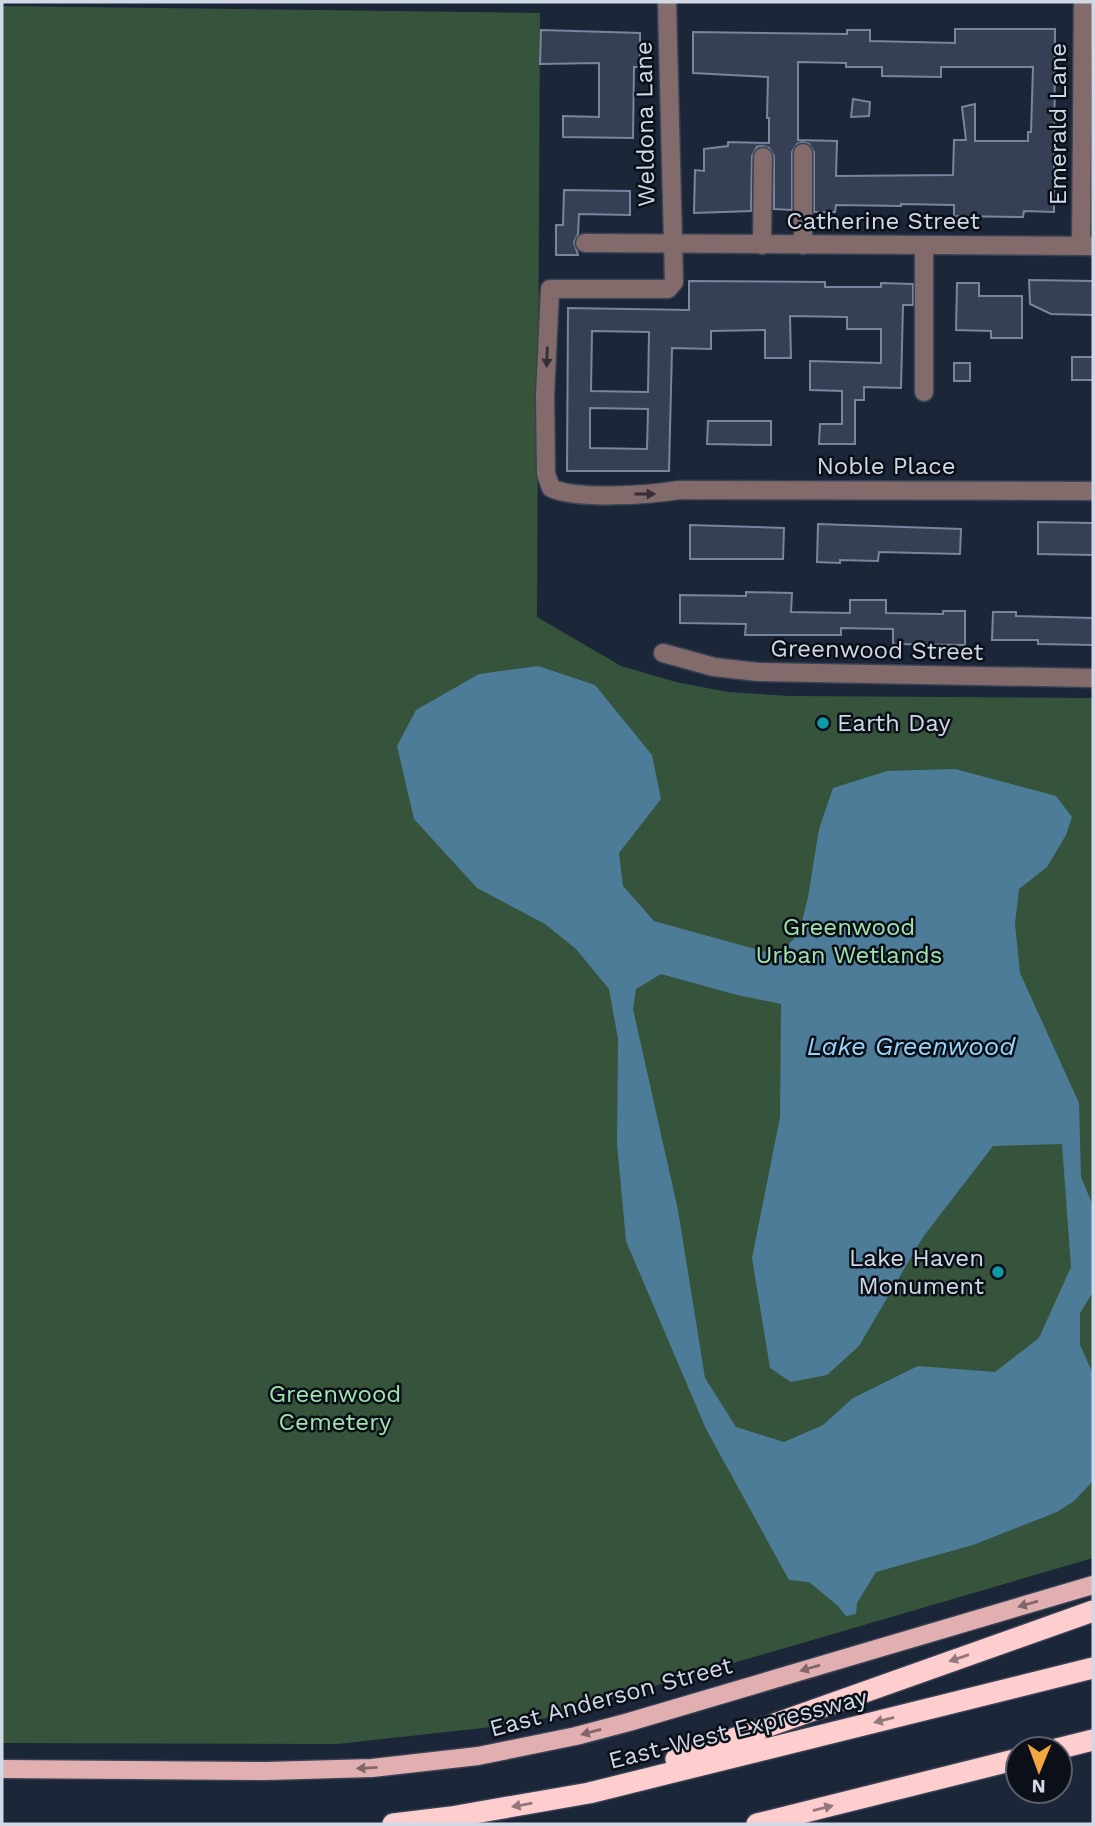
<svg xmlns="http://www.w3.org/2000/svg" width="1095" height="1826" viewBox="0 0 1095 1826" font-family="'Work Sans',sans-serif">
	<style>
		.green { fill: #36543b }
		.water { fill: #4c7c98; fill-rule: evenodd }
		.building { fill: #354055; stroke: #79859e; stroke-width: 2; fill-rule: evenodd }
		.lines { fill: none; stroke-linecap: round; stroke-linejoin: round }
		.minor-casing { stroke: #394255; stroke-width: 21 }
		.major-casing { stroke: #394255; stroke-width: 21 }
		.highway-casing { stroke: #394255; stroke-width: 24 }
		.minor { stroke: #836b6b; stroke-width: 18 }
		.major { stroke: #e1afb0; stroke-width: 18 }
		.highway { stroke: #fececf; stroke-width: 21 }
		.oneway { fill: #352f35 }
		.oneway2 { fill: #81676c }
		.oneway3 { fill: #91787d }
		.culture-dot { fill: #0f9aa8; stroke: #0b0f18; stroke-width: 2.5 }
		.labels { text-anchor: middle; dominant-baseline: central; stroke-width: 5; stroke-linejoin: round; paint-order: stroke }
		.street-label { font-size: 24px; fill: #d1d8e6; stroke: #0b0f18 }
		.poi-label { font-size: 24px; fill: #d1d8e6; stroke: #0b0f18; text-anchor: start }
		.park-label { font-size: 24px; fill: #a2e3ad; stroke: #0b0f18 }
		.water-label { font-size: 26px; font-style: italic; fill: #99d3f7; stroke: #0b0f18 }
	</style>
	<rect width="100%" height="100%" fill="#1c2639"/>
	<path class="green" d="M 2,6 L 540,13 L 537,617 L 621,666 L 676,682 L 728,692 L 789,696 L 1093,698 L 1093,1558 L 528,1723 L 337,1744 L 2,1743 Z"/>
	<path class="water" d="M 538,666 L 595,685 L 652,755 L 661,799 L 619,853 L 623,886 L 654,921 L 777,955 L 799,934 L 808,897 L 819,829 L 833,788 L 887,771 L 955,769 L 1056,796 L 1072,817 L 1066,835 L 1047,867 L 1019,889 L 1015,924 L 1020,973 L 1079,1103 L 1081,1177 L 1093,1206 L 1093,1292 L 1080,1313 L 1080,1345 L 1093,1374 L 1093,1481 L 1074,1501 L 1057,1512 L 973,1545 L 876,1572 L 857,1603 L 856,1614 L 846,1616 L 838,1606 L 809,1582 L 789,1580 L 706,1429 L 626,1241 L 617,1144 L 618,1039 L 609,989 L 576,949 L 545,924 L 477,888 L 414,819 L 397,746 L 416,710 L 479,674 ZM 661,974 L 737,995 L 781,1004 L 780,1117 L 752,1258 L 770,1368 L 791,1382 L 827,1375 L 859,1346 L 923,1237 L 993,1146 L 1062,1144 L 1071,1267 L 1039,1338 L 995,1372 L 918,1366 L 853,1398 L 823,1425 L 784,1442 L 736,1427 L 705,1378 L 678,1210 L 633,1009 L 636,989 Z"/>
	<g class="building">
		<path d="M 955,29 L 1055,29 L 1054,212 L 1024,211 L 1023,217 L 954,216 L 954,205 L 901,204 L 901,206 L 836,205 L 835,212 L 814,212 L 814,152 L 809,144 L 802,142 L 797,144 L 792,152 L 792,210 L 774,209 L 774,156 L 769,148 L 762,146 L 757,147 L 752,156 L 751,211 L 694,213 L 695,170 L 704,171 L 704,149 L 728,146 L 728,142 L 769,143 L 769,118 L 767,118 L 768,77 L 693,73 L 693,32 L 847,34 L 847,30 L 870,30 L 870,41 L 955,43 ZM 798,62 L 846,63 L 846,67 L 882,67 L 882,76 L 941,77 L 941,67 L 1033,67 L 1031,132 L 1028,132 L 1028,141 L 975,141 L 975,104 L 962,107 L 966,140 L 954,140 L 953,175 L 836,176 L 837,141 L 798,140 Z"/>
		<path d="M 541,30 L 640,33 L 640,67 L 634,67 L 633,138 L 563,137 L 563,116 L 599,117 L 599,63 L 540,64 Z"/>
		<path d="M 853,99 L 870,102 L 869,116 L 851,117 Z"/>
		<path d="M 564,190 L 630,191 L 630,215 L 579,214 L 578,234 L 574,242 L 578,255 L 556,255 L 556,225 L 563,225 Z"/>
		<path d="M 1029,280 L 1093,281 L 1093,315 L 1051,314 L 1030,304 Z"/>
		<path d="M 689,281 L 825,282 L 825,287 L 881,287 L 881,283 L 913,284 L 913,305 L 903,305 L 901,388 L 864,387 L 864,400 L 855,400 L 855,444 L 819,444 L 820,424 L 842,424 L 842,391 L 810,390 L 810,361 L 881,363 L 881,329 L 847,329 L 847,317 L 790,316 L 791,358 L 765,358 L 765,330 L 711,331 L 711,349 L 672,348 L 669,471 L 567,471 L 568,308 L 689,310 ZM 592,331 L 649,332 L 648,392 L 591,391 ZM 590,408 L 648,409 L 647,449 L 590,448 Z"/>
		<path d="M 957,283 L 979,283 L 979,296 L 1022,296 L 1022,338 L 991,338 L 991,331 L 956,330 Z"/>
		<rect x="1072" y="357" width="21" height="23"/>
		<rect x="954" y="363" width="16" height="18"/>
		<path d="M 708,421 L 771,421 L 771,445 L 707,444 Z"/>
		<path d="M 1038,522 L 1093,523 L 1093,555 L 1038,554 Z"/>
		<path d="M 818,524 L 961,529 L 960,554 L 879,552 L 878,561 L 840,560 L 840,563 L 817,562 Z"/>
		<path d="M 690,525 L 784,528 L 783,559 L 690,559 Z"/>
		<path d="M 746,592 L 792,593 L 791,612 L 850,613 L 850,600 L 886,600 L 886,613 L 943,614 L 943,611 L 965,611 L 965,645 L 893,644 L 893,629 L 841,628 L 841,635 L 745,635 L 746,624 L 680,623 L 680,595 L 746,596 Z"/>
		<path d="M 993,612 L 1016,612 L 1016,616 L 1093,618 L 1093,645 L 1038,644 L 1038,640 L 992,640 Z"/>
	</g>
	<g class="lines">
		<defs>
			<g id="minor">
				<path d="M 667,2 L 674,282 L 668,289 L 550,289 L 545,395 L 546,474 L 551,488 C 576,500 649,495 679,490 L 1093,491"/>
				<path d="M 803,153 L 803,245"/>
				<path d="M 585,243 L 1093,246"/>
				<path d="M 762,245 L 763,157"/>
				<path d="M 1081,246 L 1083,2"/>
				<path d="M 924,392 L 924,245"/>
				<path d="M 663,653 L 714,667 L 758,672 L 1093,678"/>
			</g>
			<path id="major" d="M 2,1769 L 267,1771 L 372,1768 L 478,1756 L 576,1736 L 629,1722 L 1093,1585"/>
			<g id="highway">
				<path d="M 1057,1749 L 1093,1740"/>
				<path d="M 676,1759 L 1093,1611"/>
				<path d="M 393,1824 L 451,1817 L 589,1793 L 1093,1668"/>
				<path d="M 757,1824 L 1018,1759"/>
			</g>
		</defs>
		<use href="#minor" class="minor-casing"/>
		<use href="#major" class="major-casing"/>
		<use href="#highway" class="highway-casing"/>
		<use href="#minor" class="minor"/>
		<use href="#major" class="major"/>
		<use href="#highway" class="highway"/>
	</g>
	<defs><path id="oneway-solid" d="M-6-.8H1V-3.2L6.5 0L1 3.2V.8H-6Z" transform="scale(1.75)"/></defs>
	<g class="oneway">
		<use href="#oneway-solid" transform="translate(547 357) rotate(92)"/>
		<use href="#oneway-solid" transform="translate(645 494)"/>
	</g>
	<g class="oneway2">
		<use href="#oneway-solid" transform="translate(1028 1604) rotate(164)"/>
		<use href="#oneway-solid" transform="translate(810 1668) rotate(164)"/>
		<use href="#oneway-solid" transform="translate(591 1732) rotate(165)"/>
		<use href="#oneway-solid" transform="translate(367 1768) rotate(177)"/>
	</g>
	<g class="oneway3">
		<use href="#oneway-solid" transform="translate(959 1658) rotate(161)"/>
		<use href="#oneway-solid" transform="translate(884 1720) rotate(166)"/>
		<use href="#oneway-solid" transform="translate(522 1805) rotate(170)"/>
		<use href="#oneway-solid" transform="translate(823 1808) rotate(-14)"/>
	</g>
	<g class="culture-dot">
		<circle cx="823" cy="723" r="7"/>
		<circle cx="998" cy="1272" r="7"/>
	</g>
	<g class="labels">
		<g class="street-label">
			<text transform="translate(645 124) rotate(-91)">Weldona Lane</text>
			<text transform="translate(1058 124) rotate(-90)">Emerald Lane</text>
			<text x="883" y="221">Catherine Street</text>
			<text x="886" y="466">Noble Place</text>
			<text transform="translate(877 650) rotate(1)">Greenwood Street</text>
			<text transform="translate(611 1697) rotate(-15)">East Anderson Street</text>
			<text transform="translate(738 1729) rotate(-14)">East-West Expressway</text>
		</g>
		<g class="poi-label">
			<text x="837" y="723">Earth Day</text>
			<text x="984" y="1258" text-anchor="end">Lake Haven<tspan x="984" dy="28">Monument</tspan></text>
		</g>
		<g class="park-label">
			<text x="849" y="927">Greenwood<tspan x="849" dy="28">Urban Wetlands</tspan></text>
			<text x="335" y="1394">Greenwood<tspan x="335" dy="28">Cemetery</tspan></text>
		</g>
		<g class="water-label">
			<text x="911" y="1046">Lake Greenwood</text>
		</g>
	</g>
	<rect width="1095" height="1826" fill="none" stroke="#d1d8e6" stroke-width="7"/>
	<g transform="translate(1039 1770) rotate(181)"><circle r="33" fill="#0b0f18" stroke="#5a5f6a" stroke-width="2"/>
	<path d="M0-5L12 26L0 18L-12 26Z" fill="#f1a63f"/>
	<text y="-10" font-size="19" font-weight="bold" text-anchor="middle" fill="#d1d8e6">N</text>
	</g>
</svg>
